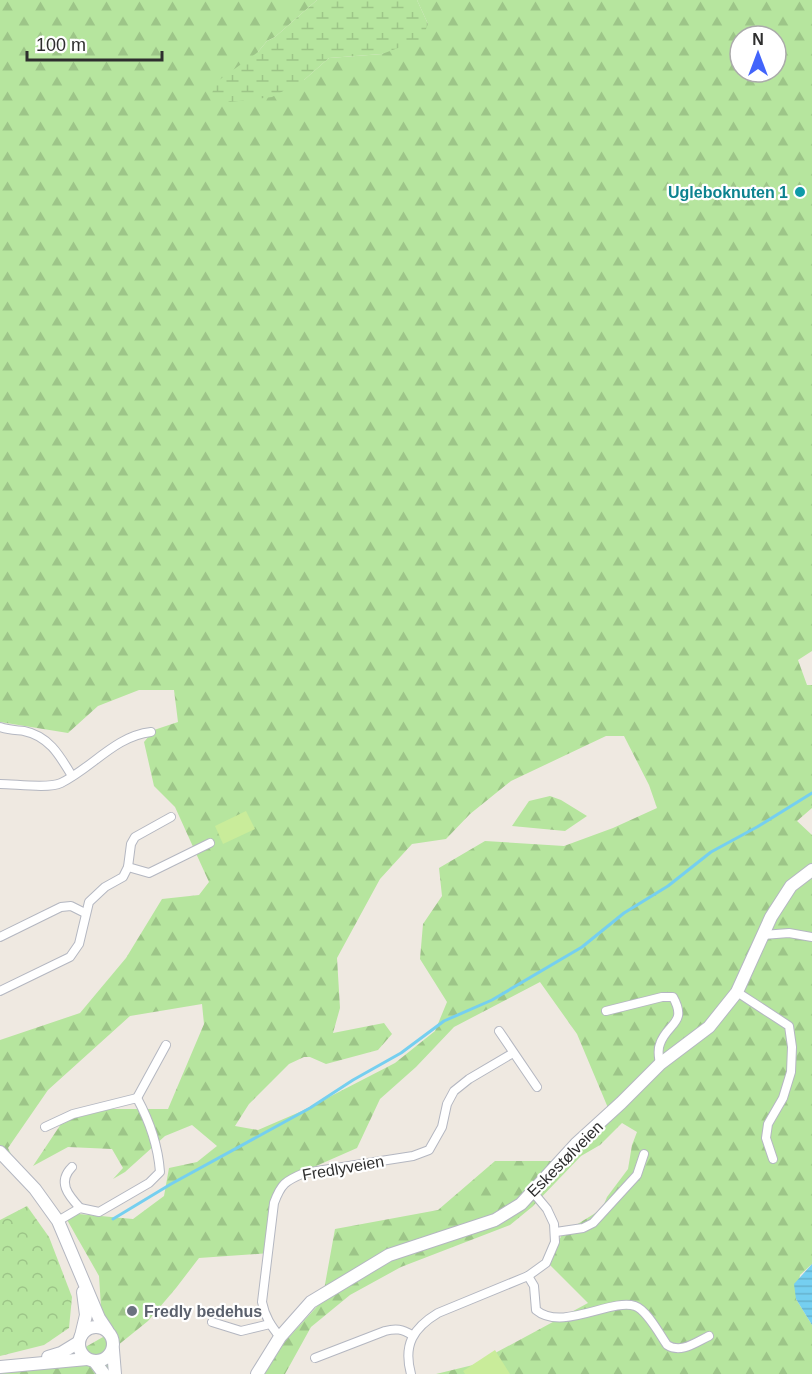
<svg xmlns="http://www.w3.org/2000/svg" width="812" height="1374" viewBox="0 0 812 1374" font-family="Arial,sans-serif">
	<style>
		.forest { fill: url(#forest-firs); fill-rule: evenodd }
		.wetland { fill: url(#wetland-marsh) }
		.park { fill: url(#park-crowns) }
		.pitch { fill: #c9ec9a }
		.water { fill: url(#water-rules) }
		.lines { fill: none; stroke-linecap: round; stroke-linejoin: round }
		.stream { stroke: #75cff0; stroke-width: 3 }
		.minor-casing { stroke: #b4b7c1; stroke-width: 10 }
		.secondary-casing { stroke: #b4b7c1; stroke-width: 14 }
		.minor { stroke: #fff; stroke-width: 8 }
		.secondary { stroke: #fff; stroke-width: 12 }
		.culture-dot { fill: #0f9aa8; stroke: #fff; stroke-width: 2 }
		.worship-dot { fill: #6b7280; stroke: #fff; stroke-width: 2 }
		.labels { text-anchor: middle; dominant-baseline: central; stroke-width: 4.5; stroke-linejoin: round; paint-order: stroke }
		.culture-label { font-size: 16px; font-weight: bold; fill: #0d838f; stroke: #fff; text-anchor: end }
		.street-label { font-size: 16px; fill: #2e2e2e; stroke: #fff }
		.worship-label { font-size: 16px; font-weight: bold; fill: #5b616d; stroke: #fff; text-anchor: start }
	</style>
	<defs>
		<pattern id="forest-firs" width="22" height="20" patternUnits="userSpaceOnUse" patternTransform="scale(1.5)"><rect width="22" height="20" fill="#b6e59e"/><path d="M5 1l3.5 6h-7zM16 11l3.5 6h-7z" fill="#9dc588"/></pattern>
		<pattern id="wetland-marsh" width="20" height="14" patternUnits="userSpaceOnUse" patternTransform="scale(1.5)"><rect width="20" height="14" fill="#b6e59e"/><path d="M1 5h8M5 5V1M11 12h8M15 12V8" fill="none" stroke="#9dc588"/></pattern>
		<pattern id="park-crowns" width="20" height="18" patternUnits="userSpaceOnUse" patternTransform="scale(1.5)"><rect width="20" height="18" fill="#b6e59e"/><path d="M2 6a3 3 0 1 1 6 0M12 15a3 3 0 1 1 6 0" fill="none" stroke="#9dc588"/></pattern>
		<pattern id="water-rules" width="6" height="5" patternUnits="userSpaceOnUse" patternTransform="scale(1.5)"><rect width="6" height="5" fill="#75cff0"/><path d="M0 2.5h6" fill="none" stroke="#66b2ce"/></pattern>
	</defs>
	<rect width="100%" height="100%" fill="#efe9e1"/>
	<g class="forest">
		<path d="M 0,0 L 317,0 L 275,37 L 267,41 L 258,52 L 304,80 L 329,58 L 382,54 L 428,24 L 417,0 L 812,0 L 812,651 L 798,660 L 807,685 L 812,685 L 812,808 L 797,821 L 812,835 L 812,1264 L 800,1275 L 796,1299 L 812,1325 L 812,1374 L 436,1374 L 473,1365 L 588,1303 L 547,1262 L 563,1233 L 602,1209 L 607,1197 L 628,1169 L 632,1145 L 637,1132 L 622,1123 L 600,1145 L 581,1156 L 532,1207 L 510,1225 L 401,1267 L 350,1295 L 311,1327 L 285,1374 L 263,1374 L 280,1347 L 322,1301 L 335,1229 L 438,1210 L 495,1161 L 559,1161 L 611,1115 L 577,1034 L 540,982 L 454,1027 L 416,1067 L 380,1099 L 357,1148 L 307,1170 L 280,1193 L 270,1253 L 199,1258 L 176,1288 L 148,1321 L 107,1354 L 111,1374 L 0,1374 L 0,1362 L 13,1363 L 82,1349 L 103,1337 L 99,1276 L 66,1218 L 79,1210 L 79,1214 L 133,1219 L 164,1196 L 169,1168 L 197,1162 L 217,1146 L 192,1125 L 165,1136 L 125,1172 L 113,1179 L 123,1168 L 112,1149 L 68,1147 L 33,1166 L 63,1121 L 110,1109 L 168,1109 L 204,1024 L 202,1004 L 130,1016 L 48,1090 L 8,1148 L 13,1158 L 0,1147 L 0,1040 L 80,1013 L 126,958 L 162,899 L 199,895 L 209,882 L 175,807 L 154,786 L 144,742 L 154,730 L 178,722 L 174,690 L 139,690 L 98,706 L 68,733 L 0,722 ZM 740,36 L 776,36 L 776,72 L 740,72 ZM 606,736 L 624,736 L 649,785 L 657,808 L 613,828 L 564,846 L 485,841 L 439,868 L 442,896 L 423,924 L 420,959 L 447,1002 L 435,1031 L 395,1063 L 302,1111 L 258,1130 L 235,1126 L 249,1104 L 289,1064 L 304,1057 L 310,1057 L 326,1064 L 378,1050 L 392,1034 L 384,1023 L 333,1033 L 340,1008 L 337,958 L 380,879 L 412,844 L 446,839 L 470,814 L 511,781 Z"/>
		<path d="M 550,796 L 561,800 L 587,816 L 565,831 L 512,826 L 529,801 Z"/>
	</g>
	<path class="wetland" d="M 317,0 L 417,0 L 428,24 L 422,39 L 382,54 L 329,58 L 304,80 L 272,97 L 230,102 L 212,94 L 215,83 L 258,52 L 267,41 L 275,37 Z"/>
	<path class="park" d="M 27,1206 L 49,1237 L 72,1297 L 69,1328 L 44,1345 L 0,1356 L 0,1220 Z"/>
	<g class="pitch">
		<path d="M 246,811 L 255,829 L 223,844 L 215,826 Z"/>
		<path d="M 495,1350 L 510,1374 L 465,1374 L 463,1371 Z"/>
	</g>
	<path class="water" d="M 812,1264 L 812,1325 L 796,1299 L 794,1284 Z"/>
	<g class="lines">
		<path class="stream" d="M 113,1219 L 171,1184 L 310,1108 L 353,1080 L 401,1053 L 444,1021 L 492,1000 L 582,947 L 624,913 L 668,886 L 711,852 L 757,827 L 812,793"/>
		<defs>
			<g id="minor">
				<path d="M 0,727 C 8,730 16,730 24,731 C 49,736 60,756 72,776"/>
				<path d="M 0,784 C 16,784 48,789 61,783 C 92,768 115,736 151,732"/>
				<path d="M 128,867 L 149,873 L 210,843"/>
				<path d="M 763,935 L 789,933 L 812,937"/>
				<path d="M 0,937 L 61,907 L 71,906 L 85,913"/>
				<path d="M 0,991 L 70,957 L 79,944 L 89,902 L 105,887 L 123,877 L 128,867 L 131,844 L 135,837 L 171,817"/>
				<path d="M 737,992 L 789,1026 L 792,1047 L 791,1072 L 783,1098 L 768,1124 L 766,1138 L 773,1159"/>
				<path d="M 606,1011 L 662,997 L 673,997 C 688,1024 667,1023 660,1044 C 657,1051 659,1057 660,1064"/>
				<path d="M 499,1031 L 537,1087"/>
				<path d="M 137,1098 L 166,1045"/>
				<path d="M 45,1127 L 73,1114 L 137,1098 C 150,1122 158,1145 160,1172 L 149,1183 L 99,1212 L 80,1208 L 58,1221"/>
				<path d="M 72,1167 C 57,1182 68,1195 80,1208"/>
				<path d="M 556,1232 L 583,1228 L 593,1223 L 637,1175 L 644,1154"/>
				<path d="M 528,1276 L 534,1286 L 536,1310 C 562,1332 611,1298 635,1306 C 647,1310 660,1335 667,1345 C 681,1354 696,1342 709,1336"/>
				<path d="M 212,1322 L 241,1331 L 270,1324"/>
				<path d="M 280,1337 C 271,1326 265,1317 262,1302 L 274,1203 C 281,1184 285,1181 304,1173 L 413,1156 L 429,1150 L 442,1127 L 447,1104 L 454,1091 L 469,1079 L 513,1053"/>
				<path d="M 315,1358 L 385,1331 C 396,1328 402,1329 412,1335"/>
				<path d="M 411,1374 C 403,1345 413,1328 438,1313 L 528,1276 L 546,1263 L 555,1242 L 554,1224 L 547,1209 L 532,1191"/>
			</g>
			<g id="secondary">
				<path d="M 0,1152 L 35,1189 L 58,1221 L 99,1318 L 107,1330"/>
				<circle cx="96" cy="1344" r="17"/>
				<path d="M 81,1336 L 86,1315 L 83,1292"/>
				<path d="M 113,1350 L 115,1374"/>
				<path d="M 48,1357 L 61,1353 L 79,1342"/>
				<path d="M 95,1362 L 104,1374"/>
				<path d="M 0,1367 L 87,1359"/>
				<path d="M 257,1374 L 280,1337 L 311,1302 L 389,1255 L 495,1220 L 521,1204 L 576,1144 L 621,1103 L 660,1064 L 709,1027 L 737,992 L 771,917 L 791,886 L 812,870"/>
			</g>
		</defs>
		<use href="#minor" class="minor-casing"/>
		<use href="#secondary" class="secondary-casing"/>
		<use href="#minor" class="minor"/>
		<use href="#secondary" class="secondary"/>
	</g>
	<circle class="culture-dot" cx="800" cy="192" r="6"/>
	<circle class="worship-dot" cx="132" cy="1311" r="6"/>
	<g class="labels">
		<g class="culture-label">
			<text x="788" y="192">Ugleboknuten 1</text>
		</g>
		<g class="street-label">
			<text transform="translate(565 1159) rotate(-45)">Eskestølveien</text>
			<text transform="translate(343 1168) rotate(-10)">Fredlyveien</text>
		</g>
		<g class="worship-label">
			<text x="144" y="1311">Fredly bedehus</text>
		</g>
	</g>
	<g transform="translate(758 54)"><circle r="28" fill="#ffffff" stroke="#ababab" stroke-width="1.5"/>
	<path d="M0-4.5L10 22L0 15L-10 22Z" fill="#4264fb"/>
	<text y="-9" font-size="16" font-weight="bold" text-anchor="middle" fill="#2e2e2e">N</text>
	</g>
	<path d="M27 51v9h135v-9" fill="none" stroke="#2e2e2e" stroke-width="3"/>
	<text x="36" y="51" font-size="18" fill="#2e2e2e" stroke="#ffffff" stroke-width="4.5" paint-order="stroke">100 m</text>
</svg>
